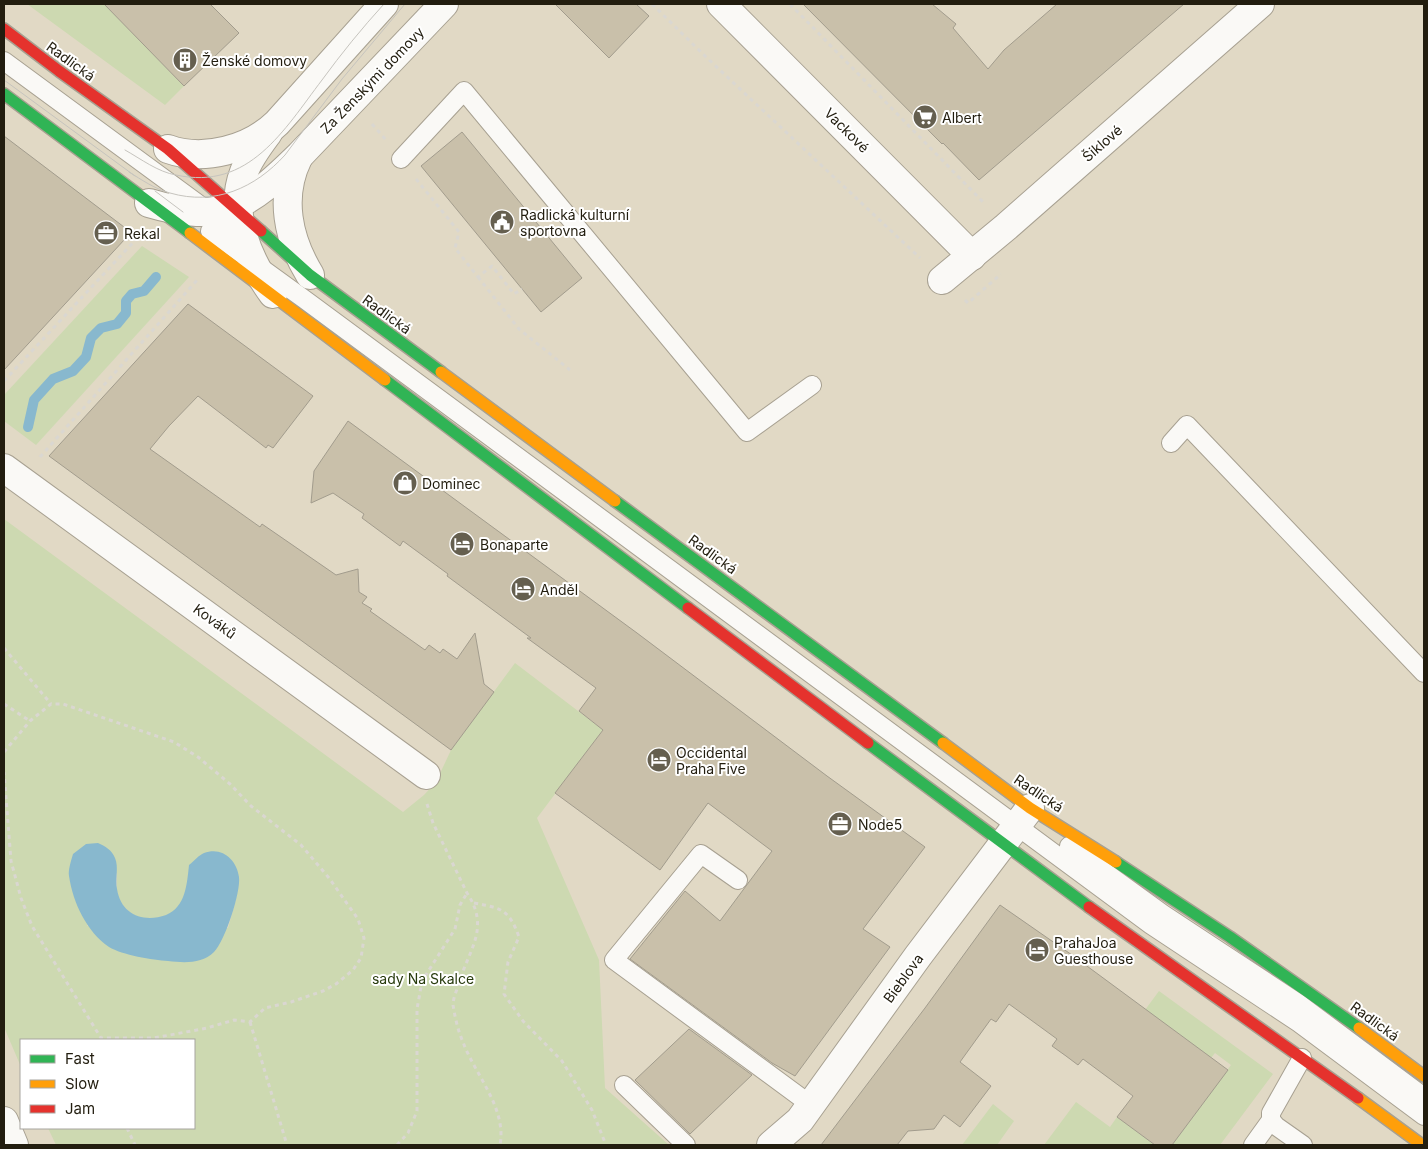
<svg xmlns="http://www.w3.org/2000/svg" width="1428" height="1149" viewBox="0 0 1428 1149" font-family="Inter,sans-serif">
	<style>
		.green { fill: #cdd9b1; fill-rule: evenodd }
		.water { fill: #88b8ce }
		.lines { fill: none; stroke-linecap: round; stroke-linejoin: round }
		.stream { stroke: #88b8ce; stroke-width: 10 }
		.building { fill: #c9c0aa; stroke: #a29c8d }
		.lane-casing { stroke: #a7a091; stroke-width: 20 }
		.street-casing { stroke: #a7a091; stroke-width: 30 }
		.fast-casing { stroke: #a7a091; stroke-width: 14 }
		.slow-casing { stroke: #a7a091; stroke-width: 14 }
		.jam-casing { stroke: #a7a091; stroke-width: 14 }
		.path { stroke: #dad7d1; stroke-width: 3; stroke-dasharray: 4 4; stroke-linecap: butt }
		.lane { stroke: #faf9f6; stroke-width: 18 }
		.street { stroke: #faf9f6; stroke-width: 28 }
		.fast { stroke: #30b455; stroke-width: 11 }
		.slow { stroke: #ff9f0a; stroke-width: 11 }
		.jam { stroke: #e5322d; stroke-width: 11 }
		.tram { stroke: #c6c4be; stroke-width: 1 }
		.labels { text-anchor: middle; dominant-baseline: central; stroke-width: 4; stroke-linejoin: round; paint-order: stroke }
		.poi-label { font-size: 14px; fill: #221d0f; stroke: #fff; text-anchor: start }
		.street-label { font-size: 14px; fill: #221d0f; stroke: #fff }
		.park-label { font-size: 14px; fill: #273a0c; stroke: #fff }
	</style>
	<rect width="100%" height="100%" fill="#e1d9c5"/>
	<g class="green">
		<path d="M 27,4 L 104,4 L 184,86 L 165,105 Z"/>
		<path d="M 142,246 L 189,277 L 36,445 L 4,421 L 4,395 Z"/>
		<path d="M 4,519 L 403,812 L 424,795 L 436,782 L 451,750 L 515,663 L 603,730 L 537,818 L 599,960 L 605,1088 L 669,1145 L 56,1145 L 48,1128 L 194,1128 L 194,1040 L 21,1040 L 21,1067 L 4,1027 ZM 190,865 L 239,879 L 235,903 L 228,928 L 87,926 L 117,872 C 117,882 115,894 121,903 C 124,907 131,914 135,916 C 150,922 173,918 181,903 C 188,892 188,877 190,865 Z"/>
		<path d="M 1159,991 L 1273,1074 L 1220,1145 L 1172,1145 L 1231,1065 L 1215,1053 L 1211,1058 L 1145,1010 Z"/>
		<path d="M 1076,1102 L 1110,1127 L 1117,1117 L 1155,1145 L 1044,1145 Z"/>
		<path d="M 993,1104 L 1014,1121 L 997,1145 L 962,1145 Z"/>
	</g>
	<path class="water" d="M 98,843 C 105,846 112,850 115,858 C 119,867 115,879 117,889 C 121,915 144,923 166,915 C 186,907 187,883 189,865 C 194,861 199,855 204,853 C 222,846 237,860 239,877 C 241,892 225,941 214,952 C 202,964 184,963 168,961 C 153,960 122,955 109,947 C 87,932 73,903 69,876 C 68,870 71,861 73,854 L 86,844 Z"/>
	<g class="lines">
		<path class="stream" d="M 28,427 L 34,400 L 53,379 L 73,371 L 86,357 L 91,338 L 101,328 L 117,324 L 126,313 L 126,301 L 132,294 L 144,291 L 156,277"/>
	</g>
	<g class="building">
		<path d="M 104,4 L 210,4 L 239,33 L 184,86 Z"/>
		<path d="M 555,4 L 636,4 L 649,16 L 609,58 Z"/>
		<path d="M 803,4 L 932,4 L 956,24 L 953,28 L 988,69 L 1004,50 L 1057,4 L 1184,4 L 979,180 L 943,143 L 942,144 Z"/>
		<path d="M 462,132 L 582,278 L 541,312 L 421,166 Z"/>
		<path d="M 4,136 L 124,227 L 125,239 L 4,370 Z"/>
		<path d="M 188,304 L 313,396 L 273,448 L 268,445 L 266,448 L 198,396 L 169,426 L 150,449 L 260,527 L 262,524 L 336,575 L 358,569 L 359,592 L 367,597 L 362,603 L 372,609 L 370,611 L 425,650 L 429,645 L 440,653 L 443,649 L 457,659 L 475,633 L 484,684 L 494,692 L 451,750 L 49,456 Z"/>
		<path d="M 348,421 L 637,633 L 827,776 L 925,847 L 863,929 L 890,947 L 795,1076 L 772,1063 L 630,959 L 685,891 L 720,921 L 772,851 L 708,803 L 660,870 L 555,793 L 603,730 L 579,711 L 596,688 L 527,638 L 531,638 L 447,576 L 448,574 L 403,541 L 400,546 L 362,518 L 364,514 L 333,493 L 311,503 L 314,471 Z"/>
		<path d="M 1000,905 L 1072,955 L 1228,1070 L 1172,1145 L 1155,1145 L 1117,1117 L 1133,1096 L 1083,1059 L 1078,1065 L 1066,1056 L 1052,1046 L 1057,1039 L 1009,1004 L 996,1022 L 991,1019 L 960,1062 L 991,1086 L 960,1127 L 944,1115 L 934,1129 L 908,1131 L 897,1145 L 821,1145 L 925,1008 Z"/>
		<path d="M 689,1029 L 752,1075 L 690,1134 L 635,1080 Z"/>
	</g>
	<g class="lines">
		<defs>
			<g id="lane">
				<path d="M 4,61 L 246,239"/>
				<path d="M 401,159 L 464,91 L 747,432 L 812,385"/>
				<path d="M 210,231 L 304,299 L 1151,925 L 1299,1023 L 1424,1116"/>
				<path d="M 1171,443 L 1187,425 L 1424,673"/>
				<path d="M 1069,846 L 1163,914 L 1298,1003 L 1424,1097"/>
				<path d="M 738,880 L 701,854 L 614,960 L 811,1105"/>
				<path d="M 1302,1058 L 1271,1113 L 1271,1120 L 1276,1126 L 1303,1145"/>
				<path d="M 624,1085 L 686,1145"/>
				<path d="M 1253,1145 L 1271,1120"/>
			</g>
			<g id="street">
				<path d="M 721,4 L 972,256"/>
				<path d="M 268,133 C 259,145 249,158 244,172 C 228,214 248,260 273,294"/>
				<path d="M 168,149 C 204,162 250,149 277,123 L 384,4"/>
				<path d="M 298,158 C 279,197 288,239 310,275"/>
				<path d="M 149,203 C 223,225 248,206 300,155 L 444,4"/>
				<path d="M 942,280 L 1006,227 L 1260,4"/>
				<path d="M 4,468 L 426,775"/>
				<path d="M 4,1121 L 14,1145"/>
				<path d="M 771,1145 L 800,1120 L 918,956 L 1030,808"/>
			</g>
			<g id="fast">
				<path d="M 4,94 L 190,233"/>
				<path d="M 261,231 L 310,275 L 441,372"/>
				<path d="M 385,380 L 688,608"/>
				<path d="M 615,501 L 943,743"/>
				<path d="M 868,743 L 1089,907"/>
				<path d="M 1116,862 L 1230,937 L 1359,1028"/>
			</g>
			<g id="slow">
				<path d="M 190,233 L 385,380"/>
				<path d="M 441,372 L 615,501"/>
				<path d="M 943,743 L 1030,808 L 1116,862"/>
				<path d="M 1359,1028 L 1424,1076"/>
				<path d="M 1358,1098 L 1422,1145"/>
			</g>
			<g id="jam">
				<path d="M 4,29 L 59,71 L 168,149 L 261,231"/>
				<path d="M 688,608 L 868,743"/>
				<path d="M 1089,907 L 1358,1098"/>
			</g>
		</defs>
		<use href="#lane" class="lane-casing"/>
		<use href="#street" class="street-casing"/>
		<use href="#fast" class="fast-casing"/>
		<use href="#slow" class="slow-casing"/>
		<use href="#jam" class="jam-casing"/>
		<g class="path">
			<path d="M 652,4 L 706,57 L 920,258"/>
			<path d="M 790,4 L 985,204"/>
			<path d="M 372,124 L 386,140"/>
			<path d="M 416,179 L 459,232 L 455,248 L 478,277 L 492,266 L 514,294 L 522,289"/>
			<path d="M 478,277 L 519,329 L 570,370"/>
			<path d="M 965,300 L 968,303 L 1001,274"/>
			<path d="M 4,381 L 141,234"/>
			<path d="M 40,457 L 199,278"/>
			<path d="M 4,648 L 51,704"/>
			<path d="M 4,704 L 30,721"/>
			<path d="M 4,752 L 30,721 L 51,704 L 63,704 L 174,742 L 198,757 L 230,784 L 251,806 L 301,845 L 329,878 L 358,919 L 364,938 L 361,958 L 353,970 L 336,984 L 323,991 L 291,1002 L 265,1008 L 250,1022 L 234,1020 L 207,1028 L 154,1038 L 101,1038 L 32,926 L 21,898 L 11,861 L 4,772"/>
			<path d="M 427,804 L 433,823 L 467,893 C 491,929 468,950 458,986 C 456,992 453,999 453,1005 C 455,1017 458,1031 463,1042 C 475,1075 507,1108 500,1145"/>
			<path d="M 474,903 C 501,908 509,909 519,937 L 508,962 L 504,994 L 523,1021 L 562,1061 L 592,1110 L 606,1145"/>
			<path d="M 250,1022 L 287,1145"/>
			<path d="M 127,1128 L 135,1145"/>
			<path d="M 397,1145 L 408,1133 L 417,1111 L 417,1009 L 422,981 L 455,929 L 460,905 L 467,893"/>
		</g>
		<use href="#lane" class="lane"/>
		<use href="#street" class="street"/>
		<use href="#fast" class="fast"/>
		<use href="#slow" class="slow"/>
		<use href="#jam" class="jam"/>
		<g class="tram">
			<path d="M 4,80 L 135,176"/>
			<path d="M 125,150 C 141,159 158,172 176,175 C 249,191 284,130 322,80 C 341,54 362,28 384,4"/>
			<path d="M 129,172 C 142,180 155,189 170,193 C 215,206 255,188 285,155 L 342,79 L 405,4"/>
			<path d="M 155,191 L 183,212"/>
		</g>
	</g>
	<defs>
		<symbol id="building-disc" viewBox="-11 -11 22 22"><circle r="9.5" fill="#655f4f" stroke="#fff"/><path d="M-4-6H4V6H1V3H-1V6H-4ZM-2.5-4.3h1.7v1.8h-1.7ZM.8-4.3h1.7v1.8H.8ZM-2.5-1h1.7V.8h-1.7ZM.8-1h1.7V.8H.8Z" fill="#fff"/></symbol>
		<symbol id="supermarket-disc" viewBox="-11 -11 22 22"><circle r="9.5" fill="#655f4f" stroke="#fff"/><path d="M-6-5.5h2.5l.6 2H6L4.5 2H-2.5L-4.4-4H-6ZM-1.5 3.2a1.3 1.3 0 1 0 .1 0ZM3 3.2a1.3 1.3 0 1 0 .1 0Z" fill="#fff"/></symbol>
		<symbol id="civic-disc" viewBox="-11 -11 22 22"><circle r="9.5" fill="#655f4f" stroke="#fff"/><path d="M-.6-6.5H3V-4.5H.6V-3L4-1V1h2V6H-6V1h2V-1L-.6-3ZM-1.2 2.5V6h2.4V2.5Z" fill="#fff"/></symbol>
		<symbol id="office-disc" viewBox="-11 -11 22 22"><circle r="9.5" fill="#655f4f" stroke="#fff"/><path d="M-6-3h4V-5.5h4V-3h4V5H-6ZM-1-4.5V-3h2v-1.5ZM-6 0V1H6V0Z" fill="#fff"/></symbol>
		<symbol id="shop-disc" viewBox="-11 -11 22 22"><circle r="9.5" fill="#655f4f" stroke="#fff"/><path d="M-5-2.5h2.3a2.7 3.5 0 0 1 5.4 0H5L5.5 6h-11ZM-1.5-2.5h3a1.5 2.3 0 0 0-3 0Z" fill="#fff"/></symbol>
		<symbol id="hotel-disc" viewBox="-11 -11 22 22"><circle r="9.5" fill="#655f4f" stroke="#fff"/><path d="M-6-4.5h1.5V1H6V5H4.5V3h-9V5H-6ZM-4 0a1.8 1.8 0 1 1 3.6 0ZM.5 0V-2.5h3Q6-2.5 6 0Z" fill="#fff"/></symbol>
	</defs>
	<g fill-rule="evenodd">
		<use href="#building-disc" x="171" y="46" width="28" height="28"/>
		<use href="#supermarket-disc" x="911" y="103" width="28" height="28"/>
		<use href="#civic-disc" x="488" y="208" width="28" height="28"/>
		<use href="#office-disc" x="92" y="219" width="28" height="28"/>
		<use href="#shop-disc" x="391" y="469" width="28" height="28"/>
		<use href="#hotel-disc" x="448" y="530" width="28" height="28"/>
		<use href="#hotel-disc" x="509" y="575" width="28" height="28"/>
		<use href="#hotel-disc" x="645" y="746" width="28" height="28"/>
		<use href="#office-disc" x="826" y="810" width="28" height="28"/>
		<use href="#hotel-disc" x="1023" y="936" width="28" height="28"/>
	</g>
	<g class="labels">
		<g class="poi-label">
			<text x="202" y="60">Ženské domovy</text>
			<text x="942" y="117">Albert</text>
			<text x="520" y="214">Radlická kulturní<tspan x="520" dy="16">sportovna</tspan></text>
			<text x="124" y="233">Rekal</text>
			<text x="422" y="483">Dominec</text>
			<text x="480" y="544">Bonaparte</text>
			<text x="540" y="589">Anděl</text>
			<text x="676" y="752">Occidental<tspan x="676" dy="16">Praha Five</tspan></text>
			<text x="858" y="824">Node5</text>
			<text x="1054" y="942">PrahaJoa<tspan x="1054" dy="16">Guesthouse</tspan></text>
		</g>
		<g class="street-label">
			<text transform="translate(71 61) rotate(36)">Radlická</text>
			<text transform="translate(372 80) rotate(-46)">Za Ženskými domovy</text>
			<text transform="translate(847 130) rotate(45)">Vackové</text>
			<text transform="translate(1102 143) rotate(-41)">Šiklové</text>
			<text transform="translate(387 314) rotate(36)">Radlická</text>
			<text transform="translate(713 554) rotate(36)">Radlická</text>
			<text transform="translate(215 621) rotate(36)">Kováků</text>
			<text transform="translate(1039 793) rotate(34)">Radlická</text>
			<text transform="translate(903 978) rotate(-54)">Bieblova</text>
			<text transform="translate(1375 1021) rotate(36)">Radlická</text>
		</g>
		<g class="park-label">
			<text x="423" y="978">sady Na Skalce</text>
		</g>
	</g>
	<rect width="1428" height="1149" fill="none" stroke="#221d0f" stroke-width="10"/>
	<rect x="20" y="1039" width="175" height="90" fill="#ffffff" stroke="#a7a59f"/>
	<rect x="30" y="1055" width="25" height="8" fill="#30b455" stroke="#a7a59f"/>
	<text x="65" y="1064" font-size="15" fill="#221d0f">Fast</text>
	<rect x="30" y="1080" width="25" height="8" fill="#ff9f0a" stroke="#a7a59f"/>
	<text x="65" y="1089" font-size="15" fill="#221d0f">Slow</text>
	<rect x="30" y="1105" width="25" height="8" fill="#e5322d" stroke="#a7a59f"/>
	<text x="65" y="1114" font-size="15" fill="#221d0f">Jam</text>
</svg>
